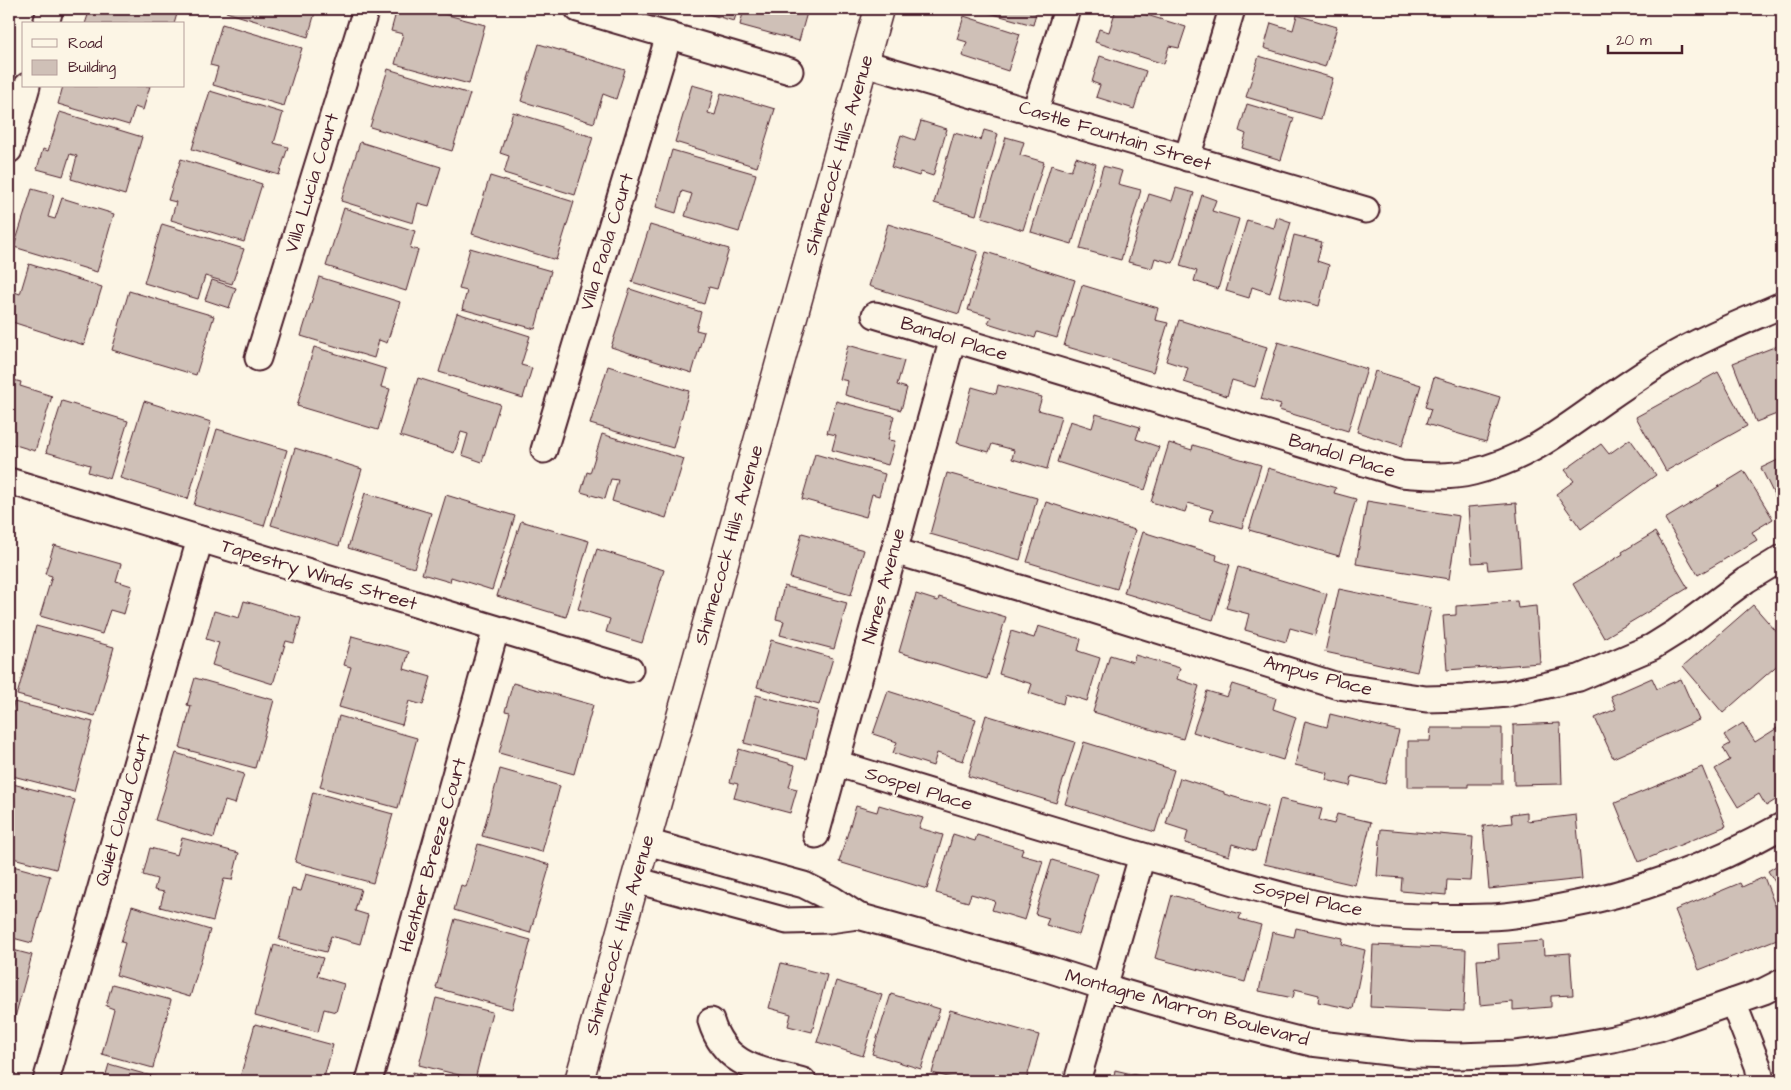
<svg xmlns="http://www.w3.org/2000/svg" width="1791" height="1090" viewBox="0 0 1791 1090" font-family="'Architects Daughter',sans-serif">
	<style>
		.building { fill: #cfc0b7; stroke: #4a1f2b }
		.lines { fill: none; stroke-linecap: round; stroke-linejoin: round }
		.street-casing { stroke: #4a1f2b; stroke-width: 29 }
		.secondary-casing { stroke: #4a1f2b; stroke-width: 31 }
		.street { stroke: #fcf5e5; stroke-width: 25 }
		.secondary { stroke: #fcf5e5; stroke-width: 28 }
		.labels { text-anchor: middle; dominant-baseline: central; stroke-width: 4.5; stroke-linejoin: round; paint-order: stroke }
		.street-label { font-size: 19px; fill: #4a1f2b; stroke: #fcf5e5 }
	</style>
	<rect width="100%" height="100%" fill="#fcf5e5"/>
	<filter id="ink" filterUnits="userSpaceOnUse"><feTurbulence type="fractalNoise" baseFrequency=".02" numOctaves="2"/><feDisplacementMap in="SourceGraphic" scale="10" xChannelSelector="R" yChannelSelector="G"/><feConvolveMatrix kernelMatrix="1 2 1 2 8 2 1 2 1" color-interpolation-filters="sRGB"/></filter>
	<g filter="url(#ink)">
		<g class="building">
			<path d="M 90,9 L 168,9 L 167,11 L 177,14 L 174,24 L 85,24 Z"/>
			<path d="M 227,9 L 316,9 L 308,37 L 226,12 Z"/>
			<path d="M 397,9 L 425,9 L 485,25 L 469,84 L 395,64 L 403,34 L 391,31 Z"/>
			<path d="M 689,9 L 738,9 L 734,21 Z"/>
			<path d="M 744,9 L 808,9 L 799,41 L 740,25 Z"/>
			<path d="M 975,9 L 1027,9 L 1027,10 L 1036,13 L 1033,25 Z"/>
			<path d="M 1116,9 L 1127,9 L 1186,27 L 1179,48 L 1169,46 L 1164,64 L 1095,42 L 1099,29 L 1109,32 Z"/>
			<path d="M 1297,15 L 1337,27 L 1325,67 L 1264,48 L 1271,23 L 1293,30 Z"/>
			<path d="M 964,16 L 1020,34 L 1008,71 L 962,56 L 967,42 L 957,39 Z"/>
			<path d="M 222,24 L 302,48 L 284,106 L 213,85 L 218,67 L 210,65 Z"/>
			<path d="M 539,44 L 625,70 L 616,99 L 603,94 L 594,123 L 521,101 Z"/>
			<path d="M 1100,56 L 1146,71 L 1134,109 L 1096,97 L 1100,85 L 1092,82 Z"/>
			<path d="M 1259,56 L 1333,78 L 1321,119 L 1246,97 Z"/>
			<path d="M 388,69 L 470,94 L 452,151 L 370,127 Z"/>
			<path d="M 692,85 L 714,91 L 708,113 L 715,115 L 721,93 L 775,109 L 757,167 L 675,142 Z"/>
			<path d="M 63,86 L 150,86 L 143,110 L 135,107 L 129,125 L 58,104 Z"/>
			<path d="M 210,91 L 283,113 L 274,143 L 288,147 L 279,175 L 192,149 Z"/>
			<path d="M 1247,104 L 1294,118 L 1281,160 L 1242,148 L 1246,134 L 1239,131 Z"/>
			<path d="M 60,112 L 142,137 L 125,195 L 71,179 L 77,156 L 70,154 L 63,176 L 37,169 L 43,149 L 48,151 Z"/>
			<path d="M 513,112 L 593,137 L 575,195 L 504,173 L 509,156 L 500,153 Z"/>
			<path d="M 921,121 L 947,129 L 933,176 L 921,172 L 919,176 L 891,167 L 901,135 L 915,140 Z"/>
			<path d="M 984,130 L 998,134 L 976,215 L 934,203 L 954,133 L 981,140 Z"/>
			<path d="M 1006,137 L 1024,142 L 1020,155 L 1044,162 L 1023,230 L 982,217 Z"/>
			<path d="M 360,142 L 441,167 L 429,206 L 418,203 L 413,223 L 341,201 Z"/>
			<path d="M 672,150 L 756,174 L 739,232 L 685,216 L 692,194 L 682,191 L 676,213 L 656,207 Z"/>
			<path d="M 1076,157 L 1096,164 L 1072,244 L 1031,232 L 1051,165 L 1071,171 Z"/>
			<path d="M 181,159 L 262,184 L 244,242 L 171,220 L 176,202 L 168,200 Z"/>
			<path d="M 1103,166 L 1122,171 L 1118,184 L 1141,190 L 1121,260 L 1080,249 Z"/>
			<path d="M 490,176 L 574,202 L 556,260 L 472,234 Z"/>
			<path d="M 1176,188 L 1194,193 L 1173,263 L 1155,258 L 1152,268 L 1128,262 L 1149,194 L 1172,201 Z"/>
			<path d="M 32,189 L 54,195 L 48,217 L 55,219 L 62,198 L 114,214 L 97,272 L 14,247 Z"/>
			<path d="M 1202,195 L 1216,200 L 1212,211 L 1239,219 L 1218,289 L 1194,281 L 1197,271 L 1180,266 Z"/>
			<path d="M 344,208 L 415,231 L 410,248 L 418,250 L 406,291 L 326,266 Z"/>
			<path d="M 1277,217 L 1291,222 L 1270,293 L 1252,287 L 1249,298 L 1226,291 L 1247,220 L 1274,228 Z"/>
			<path d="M 162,224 L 244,249 L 232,284 L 205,276 L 198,299 L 144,283 Z"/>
			<path d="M 888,224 L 978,252 L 959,314 L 869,286 Z"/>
			<path d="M 650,225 L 729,249 L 717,289 L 709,287 L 704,304 L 632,282 Z"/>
			<path d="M 1294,235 L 1322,242 L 1317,261 L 1329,265 L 1319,306 L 1279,296 Z"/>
			<path d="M 470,248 L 551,271 L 535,329 L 462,309 L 467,291 L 459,289 Z"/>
			<path d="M 986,252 L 1075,280 L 1057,338 L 1037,332 L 1035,338 L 988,323 L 991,317 L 968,310 Z"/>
			<path d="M 29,264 L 102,287 L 84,345 L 9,321 L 9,290 L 20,294 Z"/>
			<path d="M 319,277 L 400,302 L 387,343 L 379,340 L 374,358 L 301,336 Z"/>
			<path d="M 212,280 L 236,288 L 229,308 L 205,300 Z"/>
			<path d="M 1082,285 L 1158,308 L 1155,320 L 1168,323 L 1153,372 L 1064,346 Z"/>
			<path d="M 630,289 L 701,312 L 696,330 L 704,332 L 692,373 L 611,347 Z"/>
			<path d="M 129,291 L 214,316 L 196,375 L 112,350 Z"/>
			<path d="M 457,313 L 530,336 L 521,365 L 532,368 L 523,398 L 439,372 Z"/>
			<path d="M 1179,320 L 1267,347 L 1255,387 L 1232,380 L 1227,396 L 1184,382 L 1188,368 L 1166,361 Z"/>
			<path d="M 1278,342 L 1367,369 L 1348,431 L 1279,410 L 1281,405 L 1261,399 Z"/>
			<path d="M 1782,344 L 1782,412 L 1756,422 L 1733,363 Z"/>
			<path d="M 848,345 L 904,361 L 897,385 L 907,388 L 901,410 L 845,395 L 848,381 L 839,379 Z"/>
			<path d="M 314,347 L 386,369 L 381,387 L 390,389 L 378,430 L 297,406 Z"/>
			<path d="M 608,366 L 689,391 L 673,448 L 590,424 Z"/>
			<path d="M 1375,371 L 1421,385 L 1402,446 L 1357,432 Z"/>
			<path d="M 1718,372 L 1747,426 L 1666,471 L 1636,417 Z"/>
			<path d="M 1434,377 L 1500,397 L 1486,442 L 1426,424 L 1431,409 L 1425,407 Z"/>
			<path d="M 418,378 L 500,404 L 482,462 L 462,455 L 468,434 L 461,432 L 454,453 L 400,436 Z"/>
			<path d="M 9,379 L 21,382 L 20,386 L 52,396 L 35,451 L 9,443 Z"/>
			<path d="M 998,385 L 1042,397 L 1038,410 L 1061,416 L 1047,469 L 1012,459 L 1014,450 L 992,444 L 989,452 L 957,443 L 972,387 L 996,394 Z"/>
			<path d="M 62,401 L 128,421 L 110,479 L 88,472 L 90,465 L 46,452 Z"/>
			<path d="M 144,401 L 211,422 L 188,499 L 120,478 Z"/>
			<path d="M 836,401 L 894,416 L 888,440 L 895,441 L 888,465 L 832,450 L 836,435 L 827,433 Z"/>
			<path d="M 1096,414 L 1140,427 L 1136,439 L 1159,447 L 1145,490 L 1057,462 L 1070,421 L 1092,428 Z"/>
			<path d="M 217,429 L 287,450 L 264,526 L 194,505 Z"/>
			<path d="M 602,434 L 684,459 L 666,518 L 612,501 L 618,480 L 611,479 L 605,499 L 581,492 L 587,472 L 590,473 Z"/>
			<path d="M 1630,439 L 1656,475 L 1581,529 L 1556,494 L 1574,481 L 1565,470 L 1601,444 L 1609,454 Z"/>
			<path d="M 1169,443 L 1192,450 L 1193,445 L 1261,465 L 1242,528 L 1210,519 L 1213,510 L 1188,503 L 1185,512 L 1151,502 Z"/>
			<path d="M 295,448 L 362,469 L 339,546 L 271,525 Z"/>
			<path d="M 815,454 L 885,474 L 879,496 L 872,494 L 866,517 L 802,499 Z"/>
			<path d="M 1782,458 L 1782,511 L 1761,468 Z"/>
			<path d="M 1268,468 L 1336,488 L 1334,493 L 1356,499 L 1339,556 L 1249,530 Z"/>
			<path d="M 1744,471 L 1773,519 L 1752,532 L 1757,540 L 1698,575 L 1665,519 Z"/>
			<path d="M 947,473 L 1037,498 L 1020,560 L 930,534 Z"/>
			<path d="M 365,493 L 431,513 L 414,568 L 348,548 Z"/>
			<path d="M 446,495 L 515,516 L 492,590 L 451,577 L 450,582 L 422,574 Z"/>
			<path d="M 1367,501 L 1459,516 L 1449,579 L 1356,564 Z"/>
			<path d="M 1046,502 L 1135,530 L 1117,589 L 1027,562 Z"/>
			<path d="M 1516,503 L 1521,567 L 1488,570 L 1487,562 L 1472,563 L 1468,507 Z"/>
			<path d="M 521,521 L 589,541 L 566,617 L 497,596 Z"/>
			<path d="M 1143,532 L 1217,555 L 1216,560 L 1230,565 L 1213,620 L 1124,593 Z"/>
			<path d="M 1655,532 L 1688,588 L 1604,638 L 1573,584 L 1623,554 L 1622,552 Z"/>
			<path d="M 802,533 L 864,550 L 851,595 L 790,578 Z"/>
			<path d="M 54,545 L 121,564 L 116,581 L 132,586 L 124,614 L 110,610 L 102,634 L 40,616 L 52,576 L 45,574 Z"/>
			<path d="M 597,549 L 664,570 L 642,643 L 606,632 L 610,619 L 578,609 Z"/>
			<path d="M 1238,567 L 1327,594 L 1315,635 L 1290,628 L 1286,642 L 1245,630 L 1249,614 L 1226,608 Z"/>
			<path d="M 784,586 L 847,603 L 834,649 L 780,635 L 784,621 L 776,619 Z"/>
			<path d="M 1339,589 L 1431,608 L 1417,672 L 1325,652 Z"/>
			<path d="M 916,594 L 938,601 L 939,597 L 1006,617 L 987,679 L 899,652 Z"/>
			<path d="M 244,601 L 301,618 L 294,643 L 286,641 L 273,684 L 212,665 L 219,643 L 206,639 L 214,611 L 239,618 Z"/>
			<path d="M 1517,601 L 1518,608 L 1536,606 L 1540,663 L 1447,670 L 1443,616 L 1456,615 L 1456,606 Z"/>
			<path d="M 1753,605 L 1782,638 L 1782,661 L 1723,713 L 1683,666 Z"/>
			<path d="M 36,626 L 114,647 L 95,716 L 17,695 Z"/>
			<path d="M 1038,626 L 1081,639 L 1078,651 L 1100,658 L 1087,701 L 1065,694 L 1063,704 L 1029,693 L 1032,684 L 999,674 L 1011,631 L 1034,638 Z"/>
			<path d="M 352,636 L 409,652 L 404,669 L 431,677 L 423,705 L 409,701 L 402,725 L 339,707 L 351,667 L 344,665 Z"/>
			<path d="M 771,640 L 833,658 L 819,705 L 757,687 Z"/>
			<path d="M 1110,655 L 1133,662 L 1135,655 L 1180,668 L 1177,679 L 1199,686 L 1183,739 L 1093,712 Z"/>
			<path d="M 195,678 L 274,700 L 255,768 L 180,748 L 191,706 L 187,705 Z"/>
			<path d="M 1652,678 L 1657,689 L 1681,679 L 1699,720 L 1613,758 L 1595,718 L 1616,709 L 1611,696 Z"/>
			<path d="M 513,683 L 593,705 L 574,774 L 499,753 L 510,712 L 505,711 Z"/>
			<path d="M 1232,684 L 1276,698 L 1273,709 L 1296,717 L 1283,760 L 1193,732 L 1207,691 L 1227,697 Z"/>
			<path d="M 888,691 L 976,719 L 963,761 L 937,753 L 933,766 L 893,753 L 897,742 L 873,734 Z"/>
			<path d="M 756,695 L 818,711 L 806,759 L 744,743 Z"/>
			<path d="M 14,702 L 93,722 L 74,792 L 9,775 L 9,723 Z"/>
			<path d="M 1330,714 L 1399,731 L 1385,784 L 1352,776 L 1350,786 L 1326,780 L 1328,773 L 1295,765 L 1305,721 L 1327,727 Z"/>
			<path d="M 986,715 L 1075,742 L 1056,803 L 968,776 Z"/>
			<path d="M 339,716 L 417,738 L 398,808 L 320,787 Z"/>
			<path d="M 1560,723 L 1562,784 L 1514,785 L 1513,725 Z"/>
			<path d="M 1743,723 L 1755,742 L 1782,725 L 1782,796 L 1766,806 L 1759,794 L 1738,807 L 1715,769 L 1730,760 L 1723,748 L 1730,744 L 1724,735 Z"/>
			<path d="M 1431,728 L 1502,728 L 1502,784 L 1468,784 L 1468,787 L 1408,787 L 1408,741 L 1430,741 Z"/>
			<path d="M 1084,742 L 1174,770 L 1155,832 L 1065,804 Z"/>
			<path d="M 739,749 L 795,765 L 789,787 L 797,789 L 790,813 L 734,798 L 738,784 L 730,782 Z"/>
			<path d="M 176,753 L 244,774 L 235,804 L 225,801 L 214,838 L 155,820 Z"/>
			<path d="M 1702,767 L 1726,826 L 1639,862 L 1615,803 Z"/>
			<path d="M 500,769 L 560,786 L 542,852 L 482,836 Z"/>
			<path d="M 1180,778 L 1224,792 L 1224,794 L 1268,807 L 1255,851 L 1232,844 L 1229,856 L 1185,843 L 1188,831 L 1166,824 Z"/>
			<path d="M 9,783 L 75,800 L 56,869 L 9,857 Z"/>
			<path d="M 313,792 L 393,814 L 373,883 L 295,862 Z"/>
			<path d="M 1280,799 L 1322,809 L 1319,820 L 1334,824 L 1337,814 L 1371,822 L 1355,885 L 1264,864 Z"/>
			<path d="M 879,805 L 923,818 L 919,828 L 943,835 L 927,889 L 839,862 L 856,806 L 877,812 Z"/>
			<path d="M 1527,812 L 1527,821 L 1576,815 L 1582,879 L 1489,889 L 1483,826 L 1512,823 L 1511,814 Z"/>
			<path d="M 1381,829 L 1473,837 L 1470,881 L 1447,880 L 1446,895 L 1401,891 L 1402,878 L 1377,876 Z"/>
			<path d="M 953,834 L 975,841 L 977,835 L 1023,849 L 1021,855 L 1043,861 L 1025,920 L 992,910 L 995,901 L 971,894 L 968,902 L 936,893 Z"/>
			<path d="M 182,838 L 239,853 L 232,880 L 224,879 L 213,921 L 160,907 L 164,892 L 154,890 L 157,879 L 143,875 L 150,848 L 177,855 Z"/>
			<path d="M 478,844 L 550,865 L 530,933 L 454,910 L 461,885 L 466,887 Z"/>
			<path d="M 1052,860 L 1098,874 L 1079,935 L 1046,925 L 1049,918 L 1035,914 Z"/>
			<path d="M 1782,862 L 1782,893 L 1768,871 Z"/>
			<path d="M 9,865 L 50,876 L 32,943 L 9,937 Z"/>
			<path d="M 306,874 L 361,889 L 355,911 L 368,915 L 360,944 L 331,936 L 326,952 L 279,940 L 292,889 L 301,891 Z"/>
			<path d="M 1764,877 L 1782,924 L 1782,937 L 1699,970 L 1675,910 L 1740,883 L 1742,887 Z"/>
			<path d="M 1172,895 L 1241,914 L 1239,919 L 1261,925 L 1245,982 L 1155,958 Z"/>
			<path d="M 132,906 L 210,930 L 190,997 L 116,975 L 125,943 L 121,942 Z"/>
			<path d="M 455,919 L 531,940 L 512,1009 L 436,988 Z"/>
			<path d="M 1296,928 L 1343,938 L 1342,944 L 1365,950 L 1353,1009 L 1318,1002 L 1319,995 L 1295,989 L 1293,998 L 1259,991 L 1272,932 L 1294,937 Z"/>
			<path d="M 1543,941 L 1544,955 L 1570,953 L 1573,995 L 1551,996 L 1551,1007 L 1513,1010 L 1513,1002 L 1480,1005 L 1477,960 L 1499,959 L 1498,944 Z"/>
			<path d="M 274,945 L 323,958 L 317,976 L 344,984 L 336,1012 L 324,1009 L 318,1032 L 255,1015 Z"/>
			<path d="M 1373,945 L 1466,949 L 1464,1011 L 1370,1007 Z"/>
			<path d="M 9,949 L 32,955 L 14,1021 L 9,1020 Z"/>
			<path d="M 781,963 L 827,975 L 812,1032 L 788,1026 L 791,1014 L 769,1008 Z"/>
			<path d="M 836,981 L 882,995 L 863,1056 L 817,1042 Z"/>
			<path d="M 112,984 L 171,1000 L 153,1068 L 102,1054 L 114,1009 L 106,1006 Z"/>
			<path d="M 891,994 L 940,1009 L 921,1069 L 872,1054 Z"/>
			<path d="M 436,998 L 492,1012 L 475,1079 L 419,1065 Z"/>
			<path d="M 950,1010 L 1039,1035 L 1026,1081 L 963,1081 L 932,1073 Z"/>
			<path d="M 255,1024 L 333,1045 L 323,1081 L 239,1081 Z"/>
			<path d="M 109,1064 L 169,1081 L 104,1081 Z"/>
			<path d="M 1115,1070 L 1157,1080 L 1156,1081 L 1113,1081 Z"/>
			<path d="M 413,1072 L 445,1081 L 411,1081 Z"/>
		</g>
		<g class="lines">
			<defs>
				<g id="street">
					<path d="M 578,9 L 790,71"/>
					<path d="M 46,24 L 50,9"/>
					<path d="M 864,63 L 1366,210"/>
					<path d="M 1035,112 L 1067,9"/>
					<path d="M 9,150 L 27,86"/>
					<path d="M 1187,158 L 1232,9"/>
					<path d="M 875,315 L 1401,474 C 1425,476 1449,478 1473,472 C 1528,459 1563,429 1608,398 C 1627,385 1646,372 1665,360 C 1702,338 1743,322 1782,305"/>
					<path d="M 258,358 L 366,9"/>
					<path d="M 544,450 L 669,35"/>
					<path d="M 9,481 L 630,669"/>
					<path d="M 894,551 L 1084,607 L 1338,686 L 1426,699 L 1464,698 L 1507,694 L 1579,678 L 1652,647 L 1676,632 L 1746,580 L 1782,558"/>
					<path d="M 835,763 C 947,797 1059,833 1172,864 C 1237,882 1301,904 1368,913 C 1405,918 1450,918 1487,917 C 1510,917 1533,912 1556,908 C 1638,893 1709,867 1782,826"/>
					<path d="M 816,835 L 953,338"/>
					<path d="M 646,842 L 804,885 L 832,899 L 858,916 L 1045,968 L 1104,987 L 1200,1015 L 1311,1043 L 1414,1055 L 1458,1056 L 1515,1054 L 1563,1048 L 1613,1039 L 1659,1028 L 1764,991 L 1782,982"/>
					<path d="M 635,880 L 787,921 L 829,920 L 858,916"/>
					<path d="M 1733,1002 L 1758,1066 L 1761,1081"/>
					<path d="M 711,1021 C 725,1068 763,1070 803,1081"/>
					<path d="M 46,1081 L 200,539"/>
					<path d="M 369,1081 L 496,629"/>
					<path d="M 1077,1081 L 1142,856"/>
				</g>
				<path id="secondary" d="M 579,1081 L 879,9"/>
			</defs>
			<use href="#street" class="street-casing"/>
			<use href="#secondary" class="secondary-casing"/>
			<use href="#street" class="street"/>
			<use href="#secondary" class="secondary"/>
		</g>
	</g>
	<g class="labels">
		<g class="street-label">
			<text transform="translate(1115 136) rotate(17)">Castle Fountain Street</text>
			<text transform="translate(839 155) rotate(-74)">Shinnecock Hills Avenue</text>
			<text transform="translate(312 183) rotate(-73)">Villa Lucia Court</text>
			<text transform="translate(607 242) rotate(-73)">Villa Paola Court</text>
			<text transform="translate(954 339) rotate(17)">Bandol Place</text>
			<text transform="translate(1342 456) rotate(17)">Bandol Place</text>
			<text transform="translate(729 545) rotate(-74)">Shinnecock Hills Avenue</text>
			<text transform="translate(319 575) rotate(17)">Tapestry Winds Street</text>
			<text transform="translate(884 586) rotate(-75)">Nimes Avenue</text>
			<text transform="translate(1318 676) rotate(15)">Ampus Place</text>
			<text transform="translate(919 789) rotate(17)">Sospel Place</text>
			<text transform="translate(123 810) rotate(-74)">Quiet Cloud Court</text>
			<text transform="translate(433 855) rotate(-74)">Heather Breeze Court</text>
			<text transform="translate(1308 899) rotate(12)">Sospel Place</text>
			<text transform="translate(620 935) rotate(-74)">Shinnecock Hills Avenue</text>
			<text transform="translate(1187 1008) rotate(15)">Montagne Marron Boulevard</text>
		</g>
	</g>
	<rect width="1791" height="1090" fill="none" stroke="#fcf5e5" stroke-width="30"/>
	<rect x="15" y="15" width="1761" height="1060" fill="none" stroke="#4a1f2b" stroke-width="2" filter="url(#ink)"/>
	<rect x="22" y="22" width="162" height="65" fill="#fcf5e5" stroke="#b59f9b"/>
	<rect x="32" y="39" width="25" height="8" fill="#fcf5e5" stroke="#b59f9b"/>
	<text x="68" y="48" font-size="15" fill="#4a1f2b">Road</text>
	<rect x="32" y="60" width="25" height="15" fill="#cfc0b7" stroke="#b59f9b"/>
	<text x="68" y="72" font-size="15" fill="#4a1f2b">Building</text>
	<path d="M1608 45v8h74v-8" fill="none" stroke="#4a1f2b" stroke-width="2.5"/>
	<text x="1616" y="45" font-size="15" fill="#4a1f2b" stroke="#fcf5e5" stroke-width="4" paint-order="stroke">20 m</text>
</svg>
